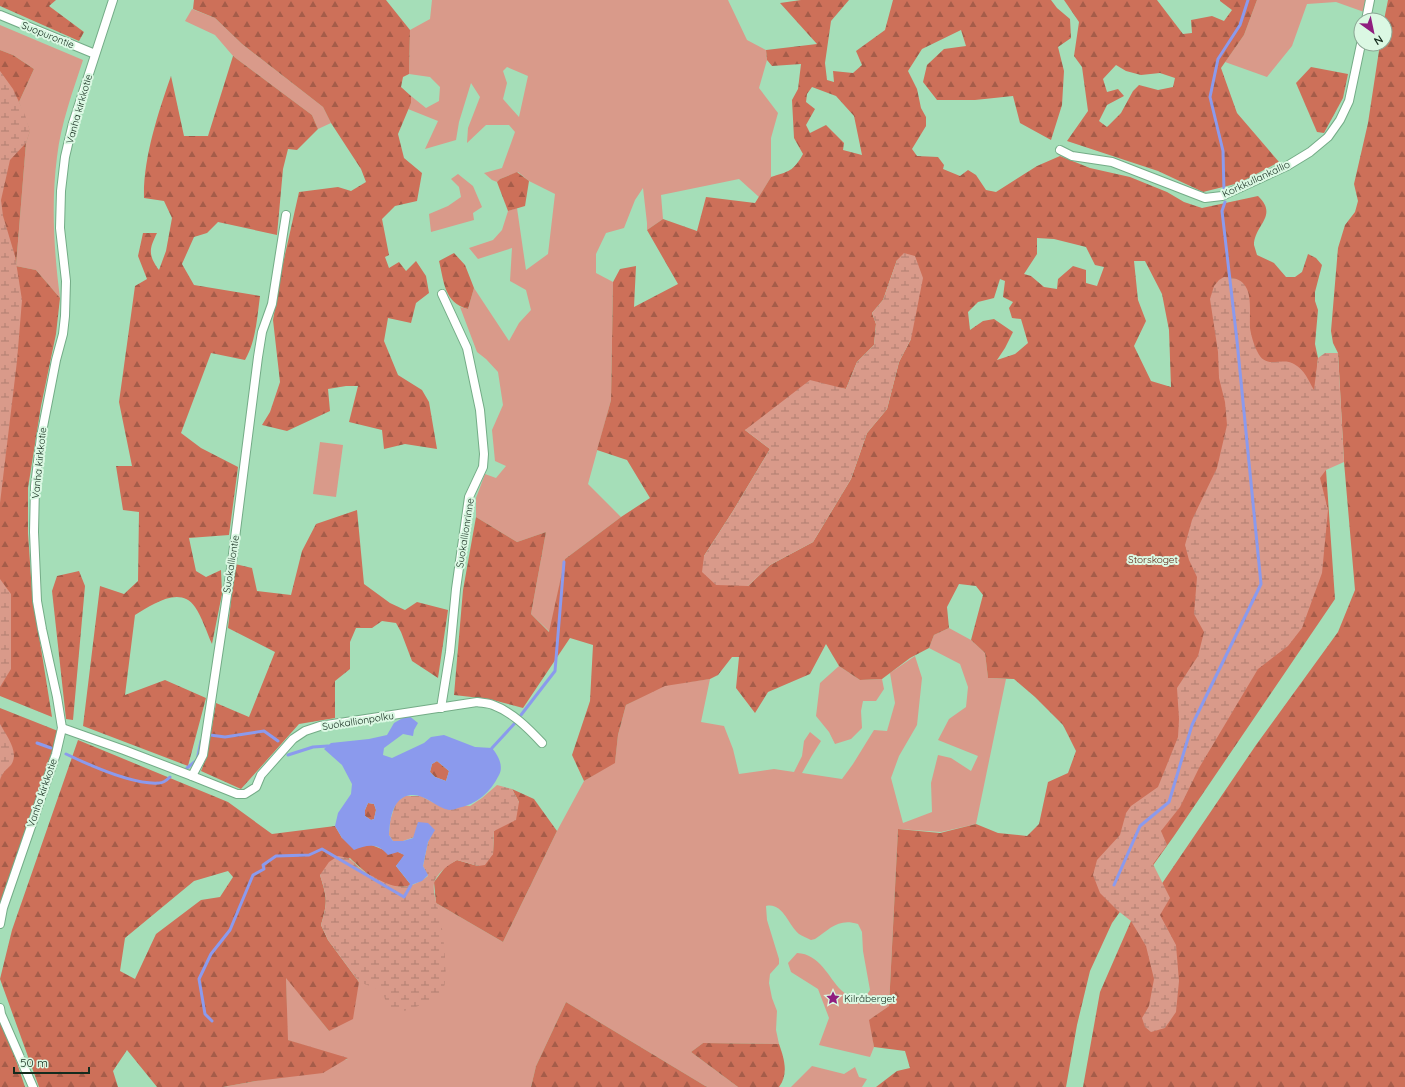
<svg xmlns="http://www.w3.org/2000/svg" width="1405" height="1087" viewBox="0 0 1405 1087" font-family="Quicksand,sans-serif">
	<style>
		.grass { fill: #d99a8a; fill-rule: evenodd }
		.forest { fill: url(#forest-firs); fill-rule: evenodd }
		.wetland { fill: url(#wetland-marsh) }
		.water { fill: #8b9aed; fill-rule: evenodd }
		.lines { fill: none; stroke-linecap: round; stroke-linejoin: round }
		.stream { stroke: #8b9aed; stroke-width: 3 }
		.minor-casing { stroke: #74ac87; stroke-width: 10 }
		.minor { stroke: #fff; stroke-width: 8 }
		.labels { text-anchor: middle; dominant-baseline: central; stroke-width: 4; stroke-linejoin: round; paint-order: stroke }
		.street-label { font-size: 10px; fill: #142b1d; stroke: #dbf8e3 }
		.park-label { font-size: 10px; fill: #581d0e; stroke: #dbf8e3 }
		.poi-label { font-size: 10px; fill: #142b1d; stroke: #dbf8e3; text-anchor: start }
	</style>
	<defs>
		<pattern id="forest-firs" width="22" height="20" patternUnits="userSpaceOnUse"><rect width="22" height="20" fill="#cd7059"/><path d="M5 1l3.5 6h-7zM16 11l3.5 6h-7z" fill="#a55c49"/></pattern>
		<pattern id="wetland-marsh" width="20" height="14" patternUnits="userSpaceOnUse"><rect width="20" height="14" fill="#d99a8a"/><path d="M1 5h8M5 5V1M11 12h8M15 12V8" fill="none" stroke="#af7e70"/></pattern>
	</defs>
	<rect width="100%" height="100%" fill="#a5deb8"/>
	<g class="grass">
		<path d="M 432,0 L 728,0 L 747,40 L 766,50 L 767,60 L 759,88 L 778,113 L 771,138 L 771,177 L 759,197 L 739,179 L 661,195 L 663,219 L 647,230 L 647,223 L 643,188 L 635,200 L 624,228 L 606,233 L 596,254 L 596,273 L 613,282 L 611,400 L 588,484 L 621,517 L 565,559 L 550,632 L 531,614 L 546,532 L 517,542 L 476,517 L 476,498 L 485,474 L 496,478 L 506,466 L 495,461 L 492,430 L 503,405 L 498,372 L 486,359 L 477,352 L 460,307 L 468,309 L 474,288 L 509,341 L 519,323 L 531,310 L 526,290 L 510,281 L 512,248 L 478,259 L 469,248 L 493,240 L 502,230 L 508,211 L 517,208 L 526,270 L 548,254 L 555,194 L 529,181 L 518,172 L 500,179 L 497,182 L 492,180 L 484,173 L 502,168 L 515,132 L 509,125 L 486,125 L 467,143 L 468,128 L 480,97 L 471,83 L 459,122 L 456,140 L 425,149 L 438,121 L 408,109 L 411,103 L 411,96 L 426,108 L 439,101 L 440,87 L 430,77 L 409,74 L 410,30 L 430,19 ZM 507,67 L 528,76 L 519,117 L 503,99 L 507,83 L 503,71 Z"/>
		<path d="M 1257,0 L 1365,0 L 1364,12 L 1336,2 L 1307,4 L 1292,46 L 1267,77 L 1225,62 L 1244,35 Z"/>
		<path d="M 192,9 L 215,18 L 242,44 L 323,107 L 331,123 L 318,129 L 312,115 L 233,56 L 215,35 L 185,21 Z"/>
		<path d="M 0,25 L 83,60 C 73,91 61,123 57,157 C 51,203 54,252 60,298 L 36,270 L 16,266 L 26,143 L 30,131 L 19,102 L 34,69 L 13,55 L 0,50 Z"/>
		<path d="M 458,174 L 473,186 L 482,207 L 473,213 L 474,220 L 431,232 L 429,214 L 448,206 L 461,197 L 459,187 L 451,179 Z"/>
		<path d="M 320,442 L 343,445 L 336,497 L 313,494 Z"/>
		<path d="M 949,628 L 971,640 L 985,653 L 988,678 L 1006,679 L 976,824 L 941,832 L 898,829 L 889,1006 L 870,1020 L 874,1047 L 870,1057 L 819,1045 L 829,1018 L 818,989 L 791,972 L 788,963 L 797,953 C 820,954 828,977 841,990 C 845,994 850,997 854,1000 C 861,999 867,996 870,990 L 863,951 L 862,932 L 858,924 C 838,918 830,929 815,939 L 811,940 C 807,938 802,936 799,934 C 788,925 783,902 766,906 L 767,920 L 779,959 L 779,964 L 770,974 L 769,983 L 772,998 L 777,1011 L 776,1030 L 779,1044 L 703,1043 L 691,1052 L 738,1087 L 707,1087 L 566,1002 L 536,1066 L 531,1087 L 223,1087 L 256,1081 L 348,1059 L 287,1040 L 286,977 L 329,1031 L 359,982 L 436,903 L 503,942 L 557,831 L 584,781 L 615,762 L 618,735 L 626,705 L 665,685 L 710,679 L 701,722 L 724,726 L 733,749 L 739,774 L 774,769 L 794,772 L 802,756 L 804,741 L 810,732 L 821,741 L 811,757 L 802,773 L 842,779 L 853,764 L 874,730 L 887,731 L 895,703 L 890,673 L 915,656 L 922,678 L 917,725 L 899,756 L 891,778 L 903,823 L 932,812 L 931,783 L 938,755 L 951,758 L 971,771 L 978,756 L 938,740 L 949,719 L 966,707 L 968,687 L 960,664 L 929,648 L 934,635 Z"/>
		<path d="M 839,666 L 860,680 L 882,679 L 884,689 L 876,701 L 863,701 L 861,711 L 862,728 L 851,739 L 835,744 L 829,732 L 816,716 L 820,683 Z"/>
		<path d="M 812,1066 L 844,1074 L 855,1067 L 859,1077 L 867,1079 L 862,1087 L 791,1087 Z"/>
	</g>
	<g class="forest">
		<path d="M 0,0 L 56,0 L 49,6 L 84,32 L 79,41 L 0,6 Z"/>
		<path d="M 194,0 L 386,0 L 410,30 L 409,74 L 403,77 L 401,87 L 411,96 L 411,103 L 398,134 L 404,158 L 422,173 L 417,201 L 395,206 L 382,219 L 389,255 L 385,257 L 389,268 L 399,262 L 406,271 L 416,261 L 426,276 L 429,293 L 416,303 L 411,323 L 388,318 L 384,341 L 398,375 L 422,390 L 429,402 L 437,449 L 405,444 L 384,449 L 382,430 L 349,422 L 358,386 L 346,386 L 328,389 L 330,411 L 287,431 L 262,425 L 270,412 L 280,382 L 273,320 L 282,268 L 299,192 L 338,187 L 351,191 L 366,182 L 361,169 L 331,123 L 323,107 L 242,44 L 215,18 L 193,9 Z"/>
		<path d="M 801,0 L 849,0 L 831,21 L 825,63 L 827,80 L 834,82 L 833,71 L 853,73 L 862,65 L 856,51 L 885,30 L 893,0 L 1051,0 L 1057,8 L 1070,19 L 1071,38 L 1058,47 L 1064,71 L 1062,105 L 1051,140 L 1020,123 L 1013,96 L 975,100 L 937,100 L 923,82 L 927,65 L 944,49 L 966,46 L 961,30 L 922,49 L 908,71 L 917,89 L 921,108 L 926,117 L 926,126 L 912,149 L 917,156 L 938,157 L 944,165 L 943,169 L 960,176 L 968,170 L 976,175 L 986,190 L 996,192 L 1037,166 L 1060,156 L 1090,168 L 1130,177 L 1167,192 L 1184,202 L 1202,208 L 1258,196 C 1279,216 1254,225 1254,245 C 1255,248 1256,252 1257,255 L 1274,263 L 1286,277 L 1295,277 L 1302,272 L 1308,254 L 1316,258 L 1322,265 L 1315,292 L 1315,301 L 1318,310 L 1315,344 L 1318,358 L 1315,391 L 1326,470 L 1335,599 L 1174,836 L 1112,923 L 1090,971 L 1077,1025 L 1066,1087 L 876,1087 L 897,1071 L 910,1068 L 905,1051 L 874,1047 L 869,1020 L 889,1006 L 898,829 L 940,833 L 976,824 L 998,833 L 1027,836 L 1039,824 L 1048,782 L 1068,773 L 1076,751 L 1063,725 L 1035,697 L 1014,679 L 988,678 L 985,653 L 971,640 L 983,595 L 976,586 L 959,584 L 947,607 L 949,628 L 934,635 L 929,648 L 910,658 L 882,679 L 860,680 L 839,666 L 826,644 L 810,674 L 768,692 L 755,713 L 736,688 L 739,657 L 732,657 L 718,675 L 710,679 L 665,686 L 626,705 L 618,735 L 615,763 L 584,781 L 572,755 L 590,701 L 593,645 L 570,638 L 523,708 L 489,699 L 454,695 L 463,590 L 476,517 L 517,542 L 546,532 L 531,614 L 549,632 L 565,559 L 621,517 L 650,498 L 627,460 L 597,450 L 611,400 L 613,282 L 620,269 L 636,266 L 634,307 L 678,284 L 647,230 L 663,219 L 697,231 L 706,197 L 755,203 L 771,177 C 789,171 793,172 803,154 L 794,138 L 792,100 L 798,89 L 801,64 L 772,66 L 767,60 L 766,50 L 817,44 L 780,3 ZM 812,87 L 836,96 L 854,116 L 862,155 L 843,150 L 844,143 L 826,125 L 810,133 L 806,125 L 815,109 L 806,102 L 807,94 ZM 1037,238 L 1054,239 L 1086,247 L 1095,265 L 1104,267 L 1097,286 L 1086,283 L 1086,270 L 1073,266 L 1058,279 L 1057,289 L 1044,287 L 1031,276 L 1024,274 L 1037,254 ZM 897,260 L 911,339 L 899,362 L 887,409 L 867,433 L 851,479 L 813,542 L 770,565 L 748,586 L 704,556 L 733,511 L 770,449 L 745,430 L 838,388 L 846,389 L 857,362 L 874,345 L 876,324 L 872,313 L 883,300 ZM 1134,261 L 1145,261 L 1162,294 L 1169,330 L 1171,387 L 1151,381 L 1134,346 L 1146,321 L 1138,300 ZM 1000,279 L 1005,281 L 1003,297 L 1013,302 L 1009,308 L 1012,318 L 1021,319 L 1028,343 L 1015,354 L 997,360 L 1005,348 L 1013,332 L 994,319 L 983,321 L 970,330 L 968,312 L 978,302 L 994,298 Z"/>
		<path d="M 1064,0 L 1157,0 L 1183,34 L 1192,33 L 1191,20 L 1212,16 L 1224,21 L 1232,10 L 1220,1 L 1220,0 L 1257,0 L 1244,35 L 1221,68 L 1237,113 L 1279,162 L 1239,183 L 1203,192 L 1158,171 L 1067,141 L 1088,111 L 1082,67 L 1074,56 L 1079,22 ZM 1116,65 L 1126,71 L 1141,75 L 1160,73 L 1175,78 L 1173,87 L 1158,90 L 1139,85 L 1133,91 L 1121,113 L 1107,127 L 1099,121 L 1107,105 L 1124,96 L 1118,89 L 1107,92 L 1103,79 Z"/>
		<path d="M 1388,0 L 1405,0 L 1405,1087 L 1083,1087 L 1100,992 L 1131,921 L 1163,882 L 1256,745 L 1338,632 L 1355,590 L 1344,462 L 1338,353 L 1333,343 L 1331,331 L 1338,248 L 1345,225 L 1355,212 L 1358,201 L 1354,184 L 1368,123 L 1380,44 L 1385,44 L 1384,20 Z"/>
		<path d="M 0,50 L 13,55 L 34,69 L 19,102 L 30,131 L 26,143 L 16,266 L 36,270 L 60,298 L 56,334 L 41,406 L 28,488 L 28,533 L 32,592 L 52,717 L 0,696 Z"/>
		<path d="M 233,56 L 312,115 L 318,129 L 297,150 L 288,149 L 283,169 L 277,235 L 218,222 L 207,233 L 194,237 L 182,264 L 194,285 L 260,296 C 257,318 256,341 245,360 L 211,353 L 181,433 L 201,448 L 238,467 L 229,535 L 189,538 L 196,571 L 206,577 L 221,570 L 222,594 L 212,644 C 207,633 202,617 195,607 C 180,585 152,605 135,615 L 125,695 L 165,680 L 206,698 L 188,766 L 83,726 L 100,586 L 124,594 L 138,581 L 139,512 L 123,510 L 116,466 L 132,466 L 119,402 L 135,286 L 147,279 L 138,256 L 143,233 L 157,233 C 149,249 148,255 159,270 L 166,251 L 172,218 L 164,201 L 144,198 C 143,159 158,113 171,76 L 184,136 L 208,136 Z"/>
		<path d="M 1311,67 L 1348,74 L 1343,98 L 1324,133 L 1317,132 L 1296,83 Z"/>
		<path d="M 517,172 L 529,181 L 525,206 L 508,211 L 497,182 L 500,179 Z"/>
		<path d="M 454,253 L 465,265 L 474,288 L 468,309 C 444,303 444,281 439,261 Z"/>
		<path d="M 357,510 L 364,584 L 390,603 L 405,610 L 417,602 L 448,610 L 438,678 L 412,661 L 401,632 L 396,623 L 382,621 L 372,628 L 356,628 L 350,642 L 350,669 L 335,681 L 335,718 L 299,724 L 241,789 L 201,771 L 207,756 L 216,703 L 249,717 L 275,652 L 228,628 L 235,564 L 252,568 L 257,591 L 291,595 L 302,551 L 316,524 Z"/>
		<path d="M 79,571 L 85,586 L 73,720 L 66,719 L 52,591 L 57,576 Z"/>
		<path d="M 0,708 L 58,731 L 47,772 L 0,904 Z"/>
		<path d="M 78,740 L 228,802 L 272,834 L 335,826 L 342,838 L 369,844 L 384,850 L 398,852 L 405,855 L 396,866 L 411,885 C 388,893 365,873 350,858 L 320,875 C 327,898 328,901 321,925 L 328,940 L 359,982 L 353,1019 L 329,1031 L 286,978 L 288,1040 L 348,1058 L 323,1073 L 256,1081 L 223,1087 L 157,1087 L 127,1050 L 113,1071 L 118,1087 L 39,1087 L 0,979 L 12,930 ZM 228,871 L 233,877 L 220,897 L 201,900 L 156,934 L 135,979 L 120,971 L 125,938 L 194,881 Z"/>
		<path d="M 437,761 L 449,771 L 446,781 L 435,777 L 430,772 L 432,764 Z"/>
		<path d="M 512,789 L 534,799 L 557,831 L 503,942 L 436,903 L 434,882 L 446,866 L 457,860 L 478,866 L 493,854 L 494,831 L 519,802 Z"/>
		<path d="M 368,803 L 374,804 L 376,810 L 374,819 L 371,820 L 365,816 L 365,810 Z"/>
		<path d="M 566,1002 L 707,1087 L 531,1087 L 536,1066 Z"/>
		<path d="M 0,1019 L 15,1057 L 25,1087 L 0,1087 Z"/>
		<path d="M 703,1043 L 779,1044 C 784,1058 789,1074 779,1087 L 738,1087 L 691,1052 Z"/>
	</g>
	<g class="wetland">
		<path d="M 0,71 L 13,89 L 25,115 L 30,131 L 26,143 L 10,160 L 1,200 L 3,216 L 15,256 L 22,300 L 17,361 L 0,503 Z"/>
		<path d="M 904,253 L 915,256 L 923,278 L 911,339 L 899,362 L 887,409 L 867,433 L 851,479 L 813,542 L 770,565 L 748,586 L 716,585 L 702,572 L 704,556 L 733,511 L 770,449 L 745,430 L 810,380 L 846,389 L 857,362 L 874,345 L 876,324 L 872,313 L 883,300 L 897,260 Z"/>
		<path d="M 1224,277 C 1256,277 1249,305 1250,328 C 1251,335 1254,345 1257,351 C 1266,371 1281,356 1294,364 C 1305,370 1308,380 1314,390 L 1318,358 L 1325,353 L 1338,353 L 1344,462 L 1326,470 L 1320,478 L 1328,510 L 1322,573 L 1302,628 L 1288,646 L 1258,669 L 1199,768 L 1180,807 L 1161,831 L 1167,845 L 1153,864 L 1170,898 L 1160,915 L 1176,945 L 1179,981 L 1176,1012 L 1165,1028 L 1151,1032 L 1145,1027 L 1142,1018 L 1149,1006 L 1154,979 L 1146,946 L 1131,921 L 1117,910 L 1100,893 L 1093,875 L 1097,860 L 1120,835 L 1126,813 L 1131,806 L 1158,787 L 1178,737 L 1179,719 L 1177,688 L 1198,656 L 1204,632 L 1194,614 L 1197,577 L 1189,560 L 1185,545 L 1192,520 L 1217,468 L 1227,425 L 1225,402 L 1219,378 L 1218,352 L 1210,299 L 1214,286 L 1219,280 Z"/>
		<path d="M 0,579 L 11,594 L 11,669 L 0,687 Z"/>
		<path d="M 0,724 C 6,735 20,752 11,765 C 6,770 2,773 0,780 Z"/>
		<path d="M 497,785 L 512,789 L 519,802 L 516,820 L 494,831 L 493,854 L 485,865 L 478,866 L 457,860 C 448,865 440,871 435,880 C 431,889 438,907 440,917 C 443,930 449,978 443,990 C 438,999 429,1002 421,1005 C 407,1010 403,1014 389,1009 L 383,994 L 378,989 L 359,982 L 328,940 L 321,925 C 328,901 327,898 320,875 L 329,862 L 338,856 C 354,859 350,860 361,869 C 365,873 370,875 374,877 C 394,889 409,891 428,876 L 423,866 L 428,842 L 434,830 L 403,841 L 393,841 L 389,835 L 390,821 L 396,802 L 405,796 L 421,796 L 434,803 L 470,806 L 482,798 Z"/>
	</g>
	<path class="water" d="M 408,715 L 418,723 L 414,730 L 413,736 L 403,734 L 384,748 L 383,755 L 392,758 L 424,743 L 431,737 L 444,735 L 475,747 L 492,748 C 498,755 504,766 499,775 C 490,793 477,804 458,808 C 456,809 452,810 449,810 C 434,807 421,789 404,797 C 391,804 390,822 389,835 L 393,841 L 403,841 L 413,838 L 418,822 L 428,823 L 435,830 L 428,842 L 423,866 L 428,875 L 422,881 L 411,885 L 396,866 L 404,855 L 398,852 L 388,855 C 377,842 367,845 354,850 L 342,838 L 335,826 L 338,813 L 351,794 L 352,784 L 342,765 L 324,749 L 331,743 L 369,739 L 387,735 L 394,723 ZM 437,761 L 449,771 L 446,781 L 435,777 L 430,772 L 432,764 ZM 368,803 L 374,804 L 376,810 L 374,819 L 371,820 L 365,816 L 365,810 Z"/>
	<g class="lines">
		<g class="stream">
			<path d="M 1224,192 L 1223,151 L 1210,97 L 1218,59 L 1240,25 L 1248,0"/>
			<path d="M 521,715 L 555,671 L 564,562"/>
			<path d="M 210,735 L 225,737 L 264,731 L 278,741"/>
			<path d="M 37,743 L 51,748"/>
			<path d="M 492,748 L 515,723"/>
			<path d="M 66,754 C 89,765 134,785 159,783 C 163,783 167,780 170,777"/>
			<path d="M 288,755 L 313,747 L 328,746"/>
			<path d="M 187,768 L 197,760 L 201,741"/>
			<path d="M 1114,885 L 1140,826 L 1169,802 L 1192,725 L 1261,584 L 1237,341 L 1222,211 L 1225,202"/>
			<path d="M 212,1021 L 205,1014 L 199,979 L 211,954 L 230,930 L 253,875 L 264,869 L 263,865 L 276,856 L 309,855 L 322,849 L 404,897 L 411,885"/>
		</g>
		<defs>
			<g id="minor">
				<path d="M 0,15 L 95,54"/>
				<path d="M 1366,20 L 1370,0"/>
				<path d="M 1060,150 L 1072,156 L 1112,162 L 1205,198 L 1222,196 L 1287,166 L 1310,152 L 1328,137 L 1340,120 L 1349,101 L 1361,44"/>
				<path d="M 441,708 L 450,652 L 456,589 L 469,497 L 483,467 L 484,454 L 480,410 L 467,348 L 442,294"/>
				<path d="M 62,728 L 124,750 L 192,776 L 203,755 L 232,562 L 258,357 L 262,332 L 272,304 L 286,215"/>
				<path d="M 192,776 L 237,794 L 245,794 L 256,787 L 261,775 L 293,739 L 305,731 L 320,726 L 477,702 C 482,703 488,703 493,705 C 512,712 528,728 542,743"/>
				<path d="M 0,924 L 3,908 L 56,754 L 62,728 L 57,697 L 42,629 L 37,601 L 34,532 L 35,486 L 41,437 L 56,360 L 63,334 L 65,316 L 66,281 L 60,228 L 61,191 L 65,157 L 73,123 L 113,0"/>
				<path d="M 0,1008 L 1,1014 L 33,1087"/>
			</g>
		</defs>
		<use href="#minor" class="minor-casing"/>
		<use href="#minor" class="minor"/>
	</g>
	<defs>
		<symbol id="sight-bare" viewBox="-9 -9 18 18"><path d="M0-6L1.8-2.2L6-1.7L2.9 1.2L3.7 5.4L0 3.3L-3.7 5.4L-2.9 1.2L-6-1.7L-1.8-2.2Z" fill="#8f1e7f" stroke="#dbf8e3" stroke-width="2.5" paint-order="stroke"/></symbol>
	</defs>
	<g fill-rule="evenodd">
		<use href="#sight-bare" x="823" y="988" width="20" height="20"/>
	</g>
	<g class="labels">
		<g class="street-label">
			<text transform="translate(48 35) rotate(22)">Suopurontie</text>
			<text transform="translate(79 109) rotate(-74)">Vanha kirkkotie</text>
			<text transform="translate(1256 179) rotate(-25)">Korkkullankallio</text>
			<text transform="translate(39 463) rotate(-84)">Vanha kirkkotie</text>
			<text transform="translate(465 533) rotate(-81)">Suokallionrinne</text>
			<text transform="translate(231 564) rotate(-81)">Suokalliontie</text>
			<text transform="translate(358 721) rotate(-9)">Suokallionpolku</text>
			<text transform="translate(42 793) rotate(-71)">Vanha kirkkotie</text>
		</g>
		<g class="park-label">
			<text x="1153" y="559">Storskoget</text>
		</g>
		<g class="poi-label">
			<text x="844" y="998">Kilråberget</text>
		</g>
	</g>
	<g transform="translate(1373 32) rotate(147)"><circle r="19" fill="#dbf8e3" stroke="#8ba694"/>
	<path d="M0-3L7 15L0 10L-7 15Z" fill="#8f1e7f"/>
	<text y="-6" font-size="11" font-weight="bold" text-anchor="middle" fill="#142b1d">N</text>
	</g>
	<path d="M14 1067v6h75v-6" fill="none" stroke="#142b1d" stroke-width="2"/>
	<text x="20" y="1067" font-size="12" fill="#142b1d" stroke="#dbf8e3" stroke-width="3" paint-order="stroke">50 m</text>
</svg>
